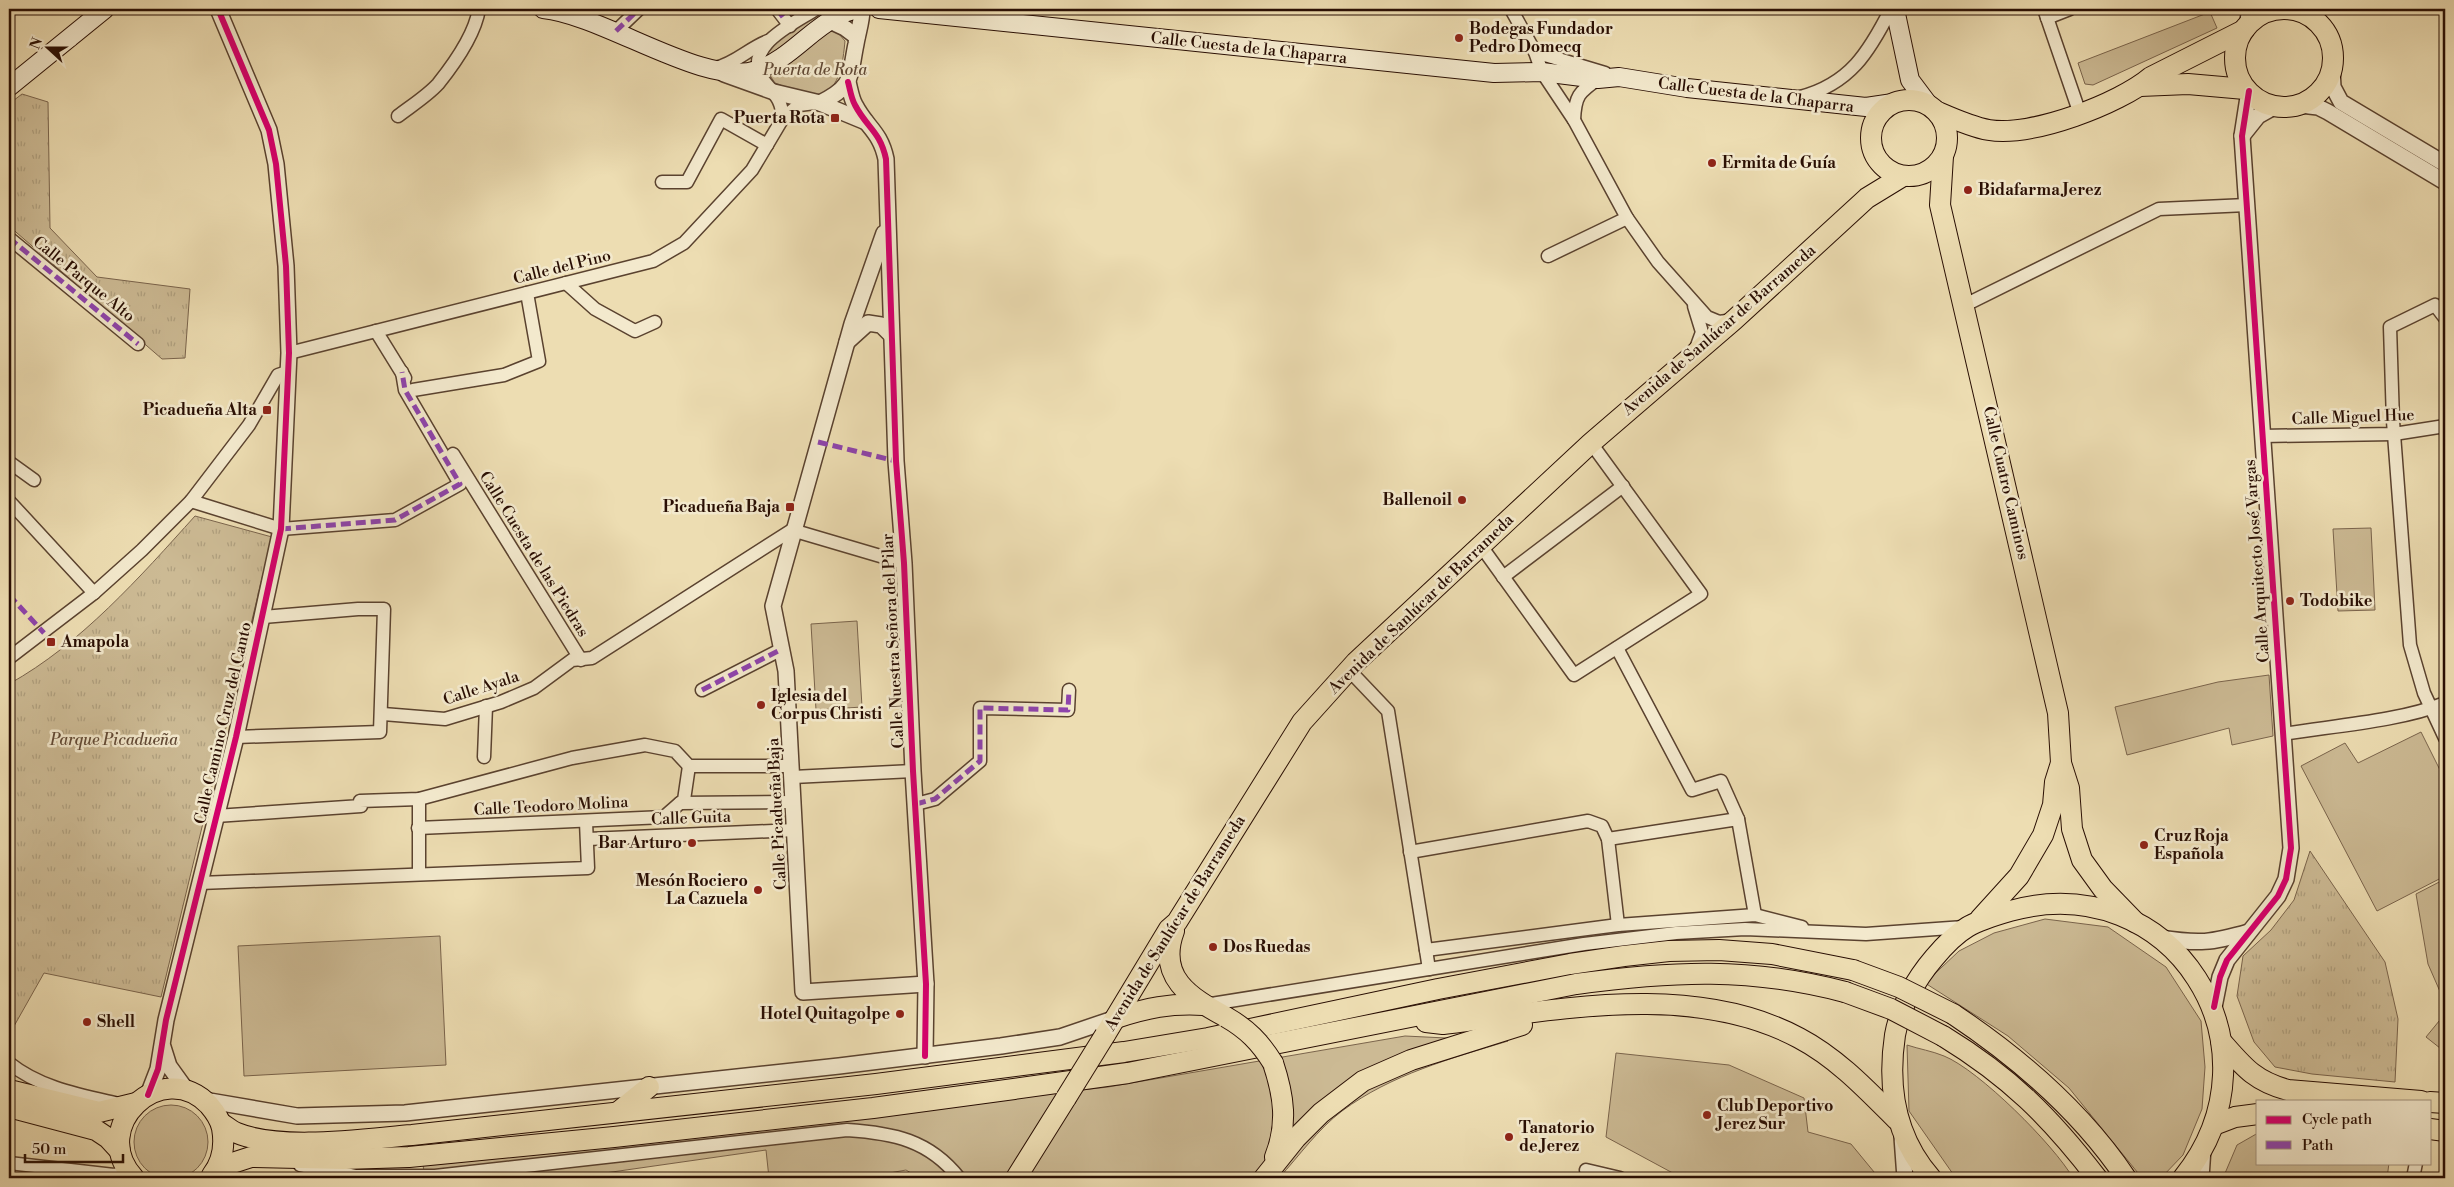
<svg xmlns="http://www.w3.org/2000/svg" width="2454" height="1187" viewBox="0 0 2454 1187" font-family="'Libre Bodoni',serif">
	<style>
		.green { fill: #ccba94; stroke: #7a644c }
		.park { fill: url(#park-tufts); stroke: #7a644c }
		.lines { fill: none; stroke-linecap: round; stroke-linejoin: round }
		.minor-casing { stroke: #5a422f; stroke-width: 15 }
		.tertiary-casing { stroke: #5a422f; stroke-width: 18 }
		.secondary-casing { stroke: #290e03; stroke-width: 20 }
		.primary-casing { stroke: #290e03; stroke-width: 22 }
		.minor { stroke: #f3e9cd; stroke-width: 12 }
		.tertiary { stroke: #f3e9cd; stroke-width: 15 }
		.secondary { stroke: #f3e9cd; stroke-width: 18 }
		.primary { stroke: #edddb2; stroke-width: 20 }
		.primary-bridge-casing { stroke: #290e03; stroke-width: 22; stroke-linecap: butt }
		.primary-bridge { stroke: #edddb2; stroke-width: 20 }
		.quiet { stroke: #8e44ad; stroke-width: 5; stroke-dasharray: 10 5; stroke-linecap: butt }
		.cycleway-casing { stroke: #f3e9cd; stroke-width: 9 }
		.cycleway { stroke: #d6006c; stroke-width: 6 }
		.poi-dot { fill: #8f2418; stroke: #f3e9cd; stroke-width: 2 }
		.labels { text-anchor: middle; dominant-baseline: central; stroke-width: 5; stroke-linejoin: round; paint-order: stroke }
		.poi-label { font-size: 16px; font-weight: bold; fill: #290e03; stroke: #f3e9cd; text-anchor: start }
		.street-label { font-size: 16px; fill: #290e03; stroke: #f3e9cd }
		.park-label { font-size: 16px; font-style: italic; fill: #624a36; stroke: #f3e9cd }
	</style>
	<defs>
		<pattern id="park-tufts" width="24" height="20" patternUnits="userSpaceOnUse" patternTransform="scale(1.25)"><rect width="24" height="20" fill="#ccba94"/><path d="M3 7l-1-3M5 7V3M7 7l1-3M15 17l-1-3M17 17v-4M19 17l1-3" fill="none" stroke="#af9f7e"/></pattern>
	</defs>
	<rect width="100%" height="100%" fill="#edddb2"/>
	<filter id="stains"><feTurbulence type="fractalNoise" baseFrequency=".004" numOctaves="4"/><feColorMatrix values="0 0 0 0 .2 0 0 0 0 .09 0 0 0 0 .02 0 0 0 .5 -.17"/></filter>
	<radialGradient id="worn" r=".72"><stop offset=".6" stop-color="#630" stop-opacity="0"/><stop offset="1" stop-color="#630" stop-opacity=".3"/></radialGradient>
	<g class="green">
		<path d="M 823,9 L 835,9 L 766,57 L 763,55 L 770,45 Z"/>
		<path d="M 2210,12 L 2217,28 L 2093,85 L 2085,84 L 2078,63 Z"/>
		<path d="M 831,30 L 839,34 L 845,41 C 843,61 840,97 812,95 C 801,94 786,87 775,83 L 769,74 Z"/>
		<path d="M 2371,528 L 2375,610 L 2338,611 L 2333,529 Z"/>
		<path d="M 857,621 L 862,707 L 816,710 L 811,624 Z"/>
		<path d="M 2269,675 L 2273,736 L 2232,745 L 2229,728 L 2127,755 L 2115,707 L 2218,682 Z"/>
		<path d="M 2421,732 L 2445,780 L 2445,876 L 2377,911 L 2301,766 L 2345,743 L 2358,763 Z"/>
		<path d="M 2445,879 L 2445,1003 L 2428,964 L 2416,894 Z"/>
		<path d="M 2045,919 L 2108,927 L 2166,967 L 2201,1021 L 2205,1067 L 2202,1109 L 2183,1155 L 2161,1178 L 2142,1178 L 2069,1088 L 2008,1036 L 1925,983 L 1959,951 L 1994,933 Z"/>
		<path d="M 440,936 L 446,1065 L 244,1076 L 238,946 Z"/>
		<path d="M 2444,1015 L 2445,1017 L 2445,1052 L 2426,1037 Z"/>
		<path d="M 1405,1036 L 1508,1041 C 1450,1059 1392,1074 1342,1111 C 1318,1129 1299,1156 1279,1178 L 919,1178 L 906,1170 L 873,1176 L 872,1178 L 769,1178 L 766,1150 L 570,1178 L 425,1178 L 423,1165 L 1108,1087 Z"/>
		<path d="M 1907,1045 C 1919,1049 1932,1051 1944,1056 C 1979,1070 2054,1145 2073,1178 L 1959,1178 L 1953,1174 L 1909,1111 Z"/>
		<path d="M 1616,1053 L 1729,1065 L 1804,1098 L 1808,1132 L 1851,1144 L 1879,1178 L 1682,1178 L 1606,1137 Z"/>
		<circle cx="171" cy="1142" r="37"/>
		<path d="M 2258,1133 L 2258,1163 L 2389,1163 L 2387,1178 L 2223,1178 L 2237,1145 Z"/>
	</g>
	<g class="park">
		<path d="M 22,94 L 48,102 L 50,228 L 97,277 L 190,289 L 185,358 L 162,359 L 9,226 L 9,104 Z"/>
		<path d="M 195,516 L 272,537 L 161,997 L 44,973 L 9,1035 L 9,684 C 81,644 140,577 195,516 Z"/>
		<path d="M 2310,851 L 2385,962 L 2398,1019 L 2395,1082 L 2312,1074 L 2275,1067 L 2254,1042 L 2237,996 L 2243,956 L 2271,930 L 2294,900 Z"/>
	</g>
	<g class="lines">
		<defs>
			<g id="minor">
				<path d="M 777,9 L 790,26"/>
				<path d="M 1511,9 L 1535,52 L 1542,72 L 1574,120 L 1627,218 L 1658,262 L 1707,317 L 1719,322 L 1734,320"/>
				<path d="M 2044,9 L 2080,114"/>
				<path d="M 2047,18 L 2070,9"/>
				<path d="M 616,31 L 639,9"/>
				<path d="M 1535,52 L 1605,73"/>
				<path d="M 715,68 C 735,64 749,48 768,41"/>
				<path d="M 1800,97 C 1850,84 1869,52 1891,9"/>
				<path d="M 398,116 C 411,106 427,96 438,84 C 454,64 475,34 479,9"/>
				<path d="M 783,118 C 781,99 776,96 764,81 C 740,47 793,24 816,9"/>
				<path d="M 1574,120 C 1575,96 1579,92 1598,79"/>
				<path d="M 662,182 L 687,182 L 721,119 L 767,145"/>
				<path d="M 9,238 L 138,344"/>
				<path d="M 1548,256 L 1627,218"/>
				<path d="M 566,283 L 595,309 L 635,331 L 655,322"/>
				<path d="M 1965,305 L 2159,209 L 2247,205"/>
				<path d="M 1694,306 L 1702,332 L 1695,351"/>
				<path d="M 2445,318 L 2435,305 L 2390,327 L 2393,421 L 2410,645 L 2424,693 L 2445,738"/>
				<path d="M 376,331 L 405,378"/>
				<path d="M 289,353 L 653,261 L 684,243 L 752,170 L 783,118 L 799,105 L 815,103"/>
				<path d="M 413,390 L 504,375 L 539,361 L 527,293"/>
				<path d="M 2262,436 L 2394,434 L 2445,426"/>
				<path d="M 453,454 L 581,660"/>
				<path d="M 9,462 L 34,480"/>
				<path d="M 9,501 L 94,593"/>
				<path d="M 191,501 L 281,529 L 395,520 L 460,484 L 405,390 L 402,372"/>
				<path d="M 1481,546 L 1574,675 L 1701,594 L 1591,443"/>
				<path d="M 1503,577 L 1623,486"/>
				<path d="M 1617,648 L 1692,790 L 1721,781 L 1738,819"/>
				<path d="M 9,658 L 94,593 L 142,550 L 191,501 L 249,425 L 278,375 L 287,372"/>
				<path d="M 1349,670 L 1388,711 L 1429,969"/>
				<path d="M 702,690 L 782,649"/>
				<path d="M 383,714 L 445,719 L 501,702 L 534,688 L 572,660 L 592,658 L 792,530 L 904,563"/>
				<path d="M 2283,734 C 2332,726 2401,721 2445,703"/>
				<path d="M 236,737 L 380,732 L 384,609 L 358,609 L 263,617"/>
				<path d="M 484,757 L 486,706"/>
				<path d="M 793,777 L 913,771"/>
				<path d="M 419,799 L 419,874"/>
				<path d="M 680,803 L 684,800 L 689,766"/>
				<path d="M 916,804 L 935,799 L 980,761 L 980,708 L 1068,710 L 1069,690"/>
				<path d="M 216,816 L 361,806 L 360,801 L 419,799 L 572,758 L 645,745 L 675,751 L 689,766 L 792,766"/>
				<path d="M 418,828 L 664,817 L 680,803 L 794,802"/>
				<path d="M 588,839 L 795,830"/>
				<path d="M 1608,839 L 1738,819 L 1755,915"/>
				<path d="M 1410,852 L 1588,821 L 1602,826 L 1608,839 L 1618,925"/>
				<path d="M 200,883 L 588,868 L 586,822"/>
				<path d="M 1426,950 L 1618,925 L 1755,915 L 1802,927"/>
				<path d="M 1205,1005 L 1584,944 L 1676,933 L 1745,929 L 1866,934 L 1964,927"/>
				<path d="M 9,1063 C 40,1088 80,1095 119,1104"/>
				<path d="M 9,1163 L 114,1175 L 129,1172"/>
				<path d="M 300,1165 L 355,1176 L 435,1176 L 847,1130 C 893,1133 929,1140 959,1178"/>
				<path d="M 1586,1170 L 1620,1178"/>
				<path d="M 2413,1178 L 2416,1163"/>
			</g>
			<g id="tertiary">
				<path d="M 2272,9 L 2274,10"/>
				<path d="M 830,21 L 845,28 L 857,37"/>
				<path d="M 2247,26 L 2250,9"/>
				<path d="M 2332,69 L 2333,87 L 2341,102 L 2445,164"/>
				<path d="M 724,74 L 774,92 L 820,103 L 866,122"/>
				<path d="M 848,82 C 850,89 851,98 855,105 C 867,128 880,131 886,159 L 896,461 L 904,563 L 913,771 L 926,984 L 925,1056"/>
				<path d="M 820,103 C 854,86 849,78 856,44 C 858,32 862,21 862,9"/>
				<path d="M 2300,105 L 2318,107 L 2328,112 L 2445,182"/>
				<path d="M 2242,136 L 2258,116 L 2274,107"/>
				<path d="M 884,233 L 852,324 L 773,606 L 786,671 L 803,992 L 926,984"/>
				<path d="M 847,342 L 868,323 L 881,325 L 891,335"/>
				<path d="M 2160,938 C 2199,944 2211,943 2249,932"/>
				<path d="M 2214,1007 L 2220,977 L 2227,960 L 2278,896 L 2286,879 L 2291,848 L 2242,136 L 2249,91"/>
				<path d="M 163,1047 L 169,1066 L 187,1091"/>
				<path d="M 148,1095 L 158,1069 L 166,1020 L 236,737 L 281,529 L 289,353 L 286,266 L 276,164 L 269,130 L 218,9"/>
				<path d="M 204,1100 L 297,1116 L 405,1113 L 839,1066 L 1001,1046 L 1060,1037 L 1116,1018"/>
				<path d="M 1902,1137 L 1905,1178"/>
				<path d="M 2201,1178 L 2203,1148"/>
			</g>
			<g id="secondary">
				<path d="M 543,9 C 604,15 705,88 757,70 C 788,60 808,32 836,17 C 842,13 850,11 857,9"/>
				<path d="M 879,9 L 1494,73 L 1542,72 L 1598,79 L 1619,77 L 1687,88 L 1866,107 L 1893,103"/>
				<path d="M 1895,9 L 1910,80 L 1928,104"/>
				<path d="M 9,87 L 105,9"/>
			</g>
			<g id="primary">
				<circle cx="2284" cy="58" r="49"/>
				<path d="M 2140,86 L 2188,84 L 2245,89"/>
				<circle cx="1909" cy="138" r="38"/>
				<path d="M 1938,112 C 1954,119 1972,127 1989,130 C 2032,137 2119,104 2151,77 L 2244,30"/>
				<path d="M 1943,156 L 1940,205 L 2058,713 L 2061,763 L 2069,788 L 2072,829 L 2082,860 L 2103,889 L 2135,922"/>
				<path d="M 1980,919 L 2019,876 L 2043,835 L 2053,805 L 2055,782 L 2061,763"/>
				<path d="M 1174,931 C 1157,977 1189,997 1226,1017"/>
				<path d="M 1953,1014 C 2019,1058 2081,1111 2126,1178"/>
				<path d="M 1116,1018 C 1147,1008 1170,1003 1203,1005"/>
				<path d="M 1426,1022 L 1443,1024 C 1556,1010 1693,981 1799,1038 C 1837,1058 1867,1090 1897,1120"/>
				<path d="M 1105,1035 L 1169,929 L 1177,922 L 1302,722 L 1356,662 L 1591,443 L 1734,320 L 1867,198 L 1903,176"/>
				<path d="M 1943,1036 C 2010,1077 2050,1117 2097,1178"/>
				<path d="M 2221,1041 C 2243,1066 2254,1081 2288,1090 L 2421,1101"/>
				<path d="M 1273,1063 C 1284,1096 1288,1124 1275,1157"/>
				<path d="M 9,1090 L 99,1112 L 136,1103"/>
				<path d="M 2430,1102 L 2445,1103"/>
				<path d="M 9,1107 L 96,1130 L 108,1138 L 120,1151"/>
				<path d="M 618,1112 L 649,1087"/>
				<path d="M 221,1123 C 226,1126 231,1131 237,1133 C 281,1151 364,1139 412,1135 L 876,1084 L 1124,1052 L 1208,1038 L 1438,989 L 1570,964 L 1624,956 L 1669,951 L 1719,950 L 1772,954 L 1853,970"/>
				<path d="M 2214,1125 L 2235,1117 L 2258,1114"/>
				<path d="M 2430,1129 L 2445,1131"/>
				<path d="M 217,1168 L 251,1157 L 343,1159 L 409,1157 L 614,1137 L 873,1108 L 1014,1089 L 1128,1073 L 1576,984 C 1672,971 1750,967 1845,992"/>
				<path d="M 134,1178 C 87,1127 162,1056 209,1105 C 215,1112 220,1119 222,1128 C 225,1145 223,1161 212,1175"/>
				<path d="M 1016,1178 L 1066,1098"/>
				<path d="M 1264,1178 L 1296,1138 L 1321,1113 L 1363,1081 L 1411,1060 L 1522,1025"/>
				<path d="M 1931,1178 C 1895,1137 1887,1088 1895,1035 C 1900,1007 1916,979 1934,958 C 1960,927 1972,922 2010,911 C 2172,866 2288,1047 2183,1178"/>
			</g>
		</defs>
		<use href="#minor" class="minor-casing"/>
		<use href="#tertiary" class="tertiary-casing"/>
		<use href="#secondary" class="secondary-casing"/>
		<use href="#primary" class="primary-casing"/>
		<use href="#minor" class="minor"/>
		<use href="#tertiary" class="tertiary"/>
		<use href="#secondary" class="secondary"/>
		<use href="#primary" class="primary"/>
		<defs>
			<g id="primary-bridge">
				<path d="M 1853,970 L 1899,987 L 1953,1014"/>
				<path d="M 1845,992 L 1891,1009 L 1943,1036"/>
				<path d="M 1226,1017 C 1247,1029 1260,1042 1273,1063"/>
				<path d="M 1066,1098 L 1105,1035"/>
			</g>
		</defs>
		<use href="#primary-bridge" class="primary-bridge-casing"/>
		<use href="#primary-bridge" class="primary-bridge"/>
		<g class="quiet">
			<path d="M 777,9 L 785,20"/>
			<path d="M 616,31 L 639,9"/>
			<path d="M 9,238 L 138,344"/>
			<path d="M 818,442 L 896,461"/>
			<path d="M 281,529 L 395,520 L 460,484 L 405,390 L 402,372"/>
			<path d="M 9,595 L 44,633"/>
			<path d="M 702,690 L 782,649"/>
			<path d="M 916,804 L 935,799 L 980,761 L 980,708 L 1068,710 L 1069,690"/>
		</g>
		<defs>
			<g id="cycleway">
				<path d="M 848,82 C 850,89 851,98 855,105 C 867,128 880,131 886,159 L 896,461 L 904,563 L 913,771 L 926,984 L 925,1056"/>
				<path d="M 2214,1007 L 2220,977 L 2227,960 L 2278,896 L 2286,879 L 2291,848 L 2242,136 L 2249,91"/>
				<path d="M 148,1095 L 158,1069 L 166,1020 L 236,737 L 281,529 L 289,353 L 286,266 L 276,164 L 269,130 L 218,9"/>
			</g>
		</defs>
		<use href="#cycleway" class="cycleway-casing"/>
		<use href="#cycleway" class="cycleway"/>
	</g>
	<g class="poi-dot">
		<circle cx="1459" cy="38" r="5"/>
		<rect x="830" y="113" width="10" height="10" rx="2.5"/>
		<circle cx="1712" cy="163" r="5"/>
		<circle cx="1968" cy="190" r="5"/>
		<rect x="262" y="405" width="10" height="10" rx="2.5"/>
		<circle cx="1462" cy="500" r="5"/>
		<rect x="785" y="502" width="10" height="10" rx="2.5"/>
		<circle cx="2290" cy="601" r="5"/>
		<rect x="46" y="637" width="10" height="10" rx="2.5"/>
		<circle cx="761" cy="705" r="5"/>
		<circle cx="692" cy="843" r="5"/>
		<circle cx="2144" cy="845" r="5"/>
		<circle cx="758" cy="890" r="5"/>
		<circle cx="1213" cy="947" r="5"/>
		<circle cx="900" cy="1014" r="5"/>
		<circle cx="87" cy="1022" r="5"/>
		<circle cx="1707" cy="1115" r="5"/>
		<circle cx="1509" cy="1137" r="5"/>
	</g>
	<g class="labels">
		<g class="poi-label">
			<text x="1469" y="29">Bodegas Fundador<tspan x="1469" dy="18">Pedro Domecq</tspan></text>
			<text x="825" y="118" text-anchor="end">Puerta Rota</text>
			<text x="1722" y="163">Ermita de Guía</text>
			<text x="1978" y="190">Bidafarma Jerez</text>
			<text x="257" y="410" text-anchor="end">Picadueña Alta</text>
			<text x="1452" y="500" text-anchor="end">Ballenoil</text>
			<text x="780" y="507" text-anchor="end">Picadueña Baja</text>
			<text x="2300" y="601">Todobike</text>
			<text x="61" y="642">Amapola</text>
			<text x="771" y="696">Iglesia del<tspan x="771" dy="18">Corpus Christi</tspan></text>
			<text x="2154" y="836">Cruz Roja<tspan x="2154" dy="18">Española</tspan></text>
			<text x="682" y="843" text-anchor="end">Bar Arturo</text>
			<text x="748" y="881" text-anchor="end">Mesón Rociero<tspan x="748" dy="18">La Cazuela</tspan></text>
			<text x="1223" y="947">Dos Ruedas</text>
			<text x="890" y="1014" text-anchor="end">Hotel Quitagolpe</text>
			<text x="97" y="1022">Shell</text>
			<text x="1717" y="1106">Club Deportivo<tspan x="1717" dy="18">Jerez Sur</tspan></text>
			<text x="1519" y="1128">Tanatorio<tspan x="1519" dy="18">de Jerez</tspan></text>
		</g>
		<g class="street-label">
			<text transform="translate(1249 48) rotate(6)">Calle Cuesta de la Chaparra</text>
			<text transform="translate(1756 95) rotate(7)">Calle Cuesta de la Chaparra</text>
			<text transform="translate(562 267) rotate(-14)">Calle del Pino</text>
			<text transform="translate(84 279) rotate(39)">Calle Parque Alto</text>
			<text transform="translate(1719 330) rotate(-41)">Avenida de Sanlúcar de Barrameda</text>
			<text transform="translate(2353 417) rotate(-2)">Calle Miguel Hue</text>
			<text transform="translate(2006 483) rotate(77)">Calle Cuatro Caminos</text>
			<text transform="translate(534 554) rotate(58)">Calle Cuesta de las Piedras</text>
			<text transform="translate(2257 561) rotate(-94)">Calle Arquitecto José Vargas</text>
			<text transform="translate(1421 604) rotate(-44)">Avenida de Sanlúcar de Barrameda</text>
			<text transform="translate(893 641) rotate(-93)">Calle Nuestra Señora del Pilar</text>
			<text transform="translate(481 688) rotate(-18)">Calle Ayala</text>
			<text transform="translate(223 723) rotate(-77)">Calle Camino Cruz del Canto</text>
			<text transform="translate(551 806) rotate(-3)">Calle Teodoro Molina</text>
			<text transform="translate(777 814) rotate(-93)">Calle Picadueña Baja</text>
			<text transform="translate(691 818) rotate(-2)">Calle Guita</text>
			<text transform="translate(1175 923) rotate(-58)">Avenida de Sanlúcar de Barrameda</text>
		</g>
		<g class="park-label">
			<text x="815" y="70">Puerta de Rota</text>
			<text x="114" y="740">Parque Picadueña</text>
		</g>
	</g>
	<rect width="2454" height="1187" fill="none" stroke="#edddb2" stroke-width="30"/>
	<rect x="10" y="10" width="2434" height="1167" fill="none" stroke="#290e03" stroke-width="2.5"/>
	<rect x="15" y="15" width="2424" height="1157" fill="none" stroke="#290e03"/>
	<rect x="2256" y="1100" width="175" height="65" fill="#f3e9cd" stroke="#a2917c"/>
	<rect x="2266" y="1116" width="25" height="8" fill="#d6006c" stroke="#a2917c"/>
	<text x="2302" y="1124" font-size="15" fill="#290e03">Cycle path</text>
	<rect x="2266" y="1141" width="25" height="8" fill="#8e44ad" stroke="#a2917c"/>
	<text x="2302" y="1150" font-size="15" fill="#290e03">Path</text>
	<g transform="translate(48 48) rotate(291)" stroke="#f3e9cd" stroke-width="4" paint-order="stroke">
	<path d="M0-4L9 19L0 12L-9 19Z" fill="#290e03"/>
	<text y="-8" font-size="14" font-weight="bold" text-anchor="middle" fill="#290e03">N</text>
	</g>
	<path d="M25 1154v8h98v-8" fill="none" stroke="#290e03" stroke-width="2.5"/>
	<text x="32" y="1154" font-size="15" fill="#290e03" stroke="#f3e9cd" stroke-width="4" paint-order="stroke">50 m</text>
	<rect width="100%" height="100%" filter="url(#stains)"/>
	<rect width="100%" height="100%" fill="url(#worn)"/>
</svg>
